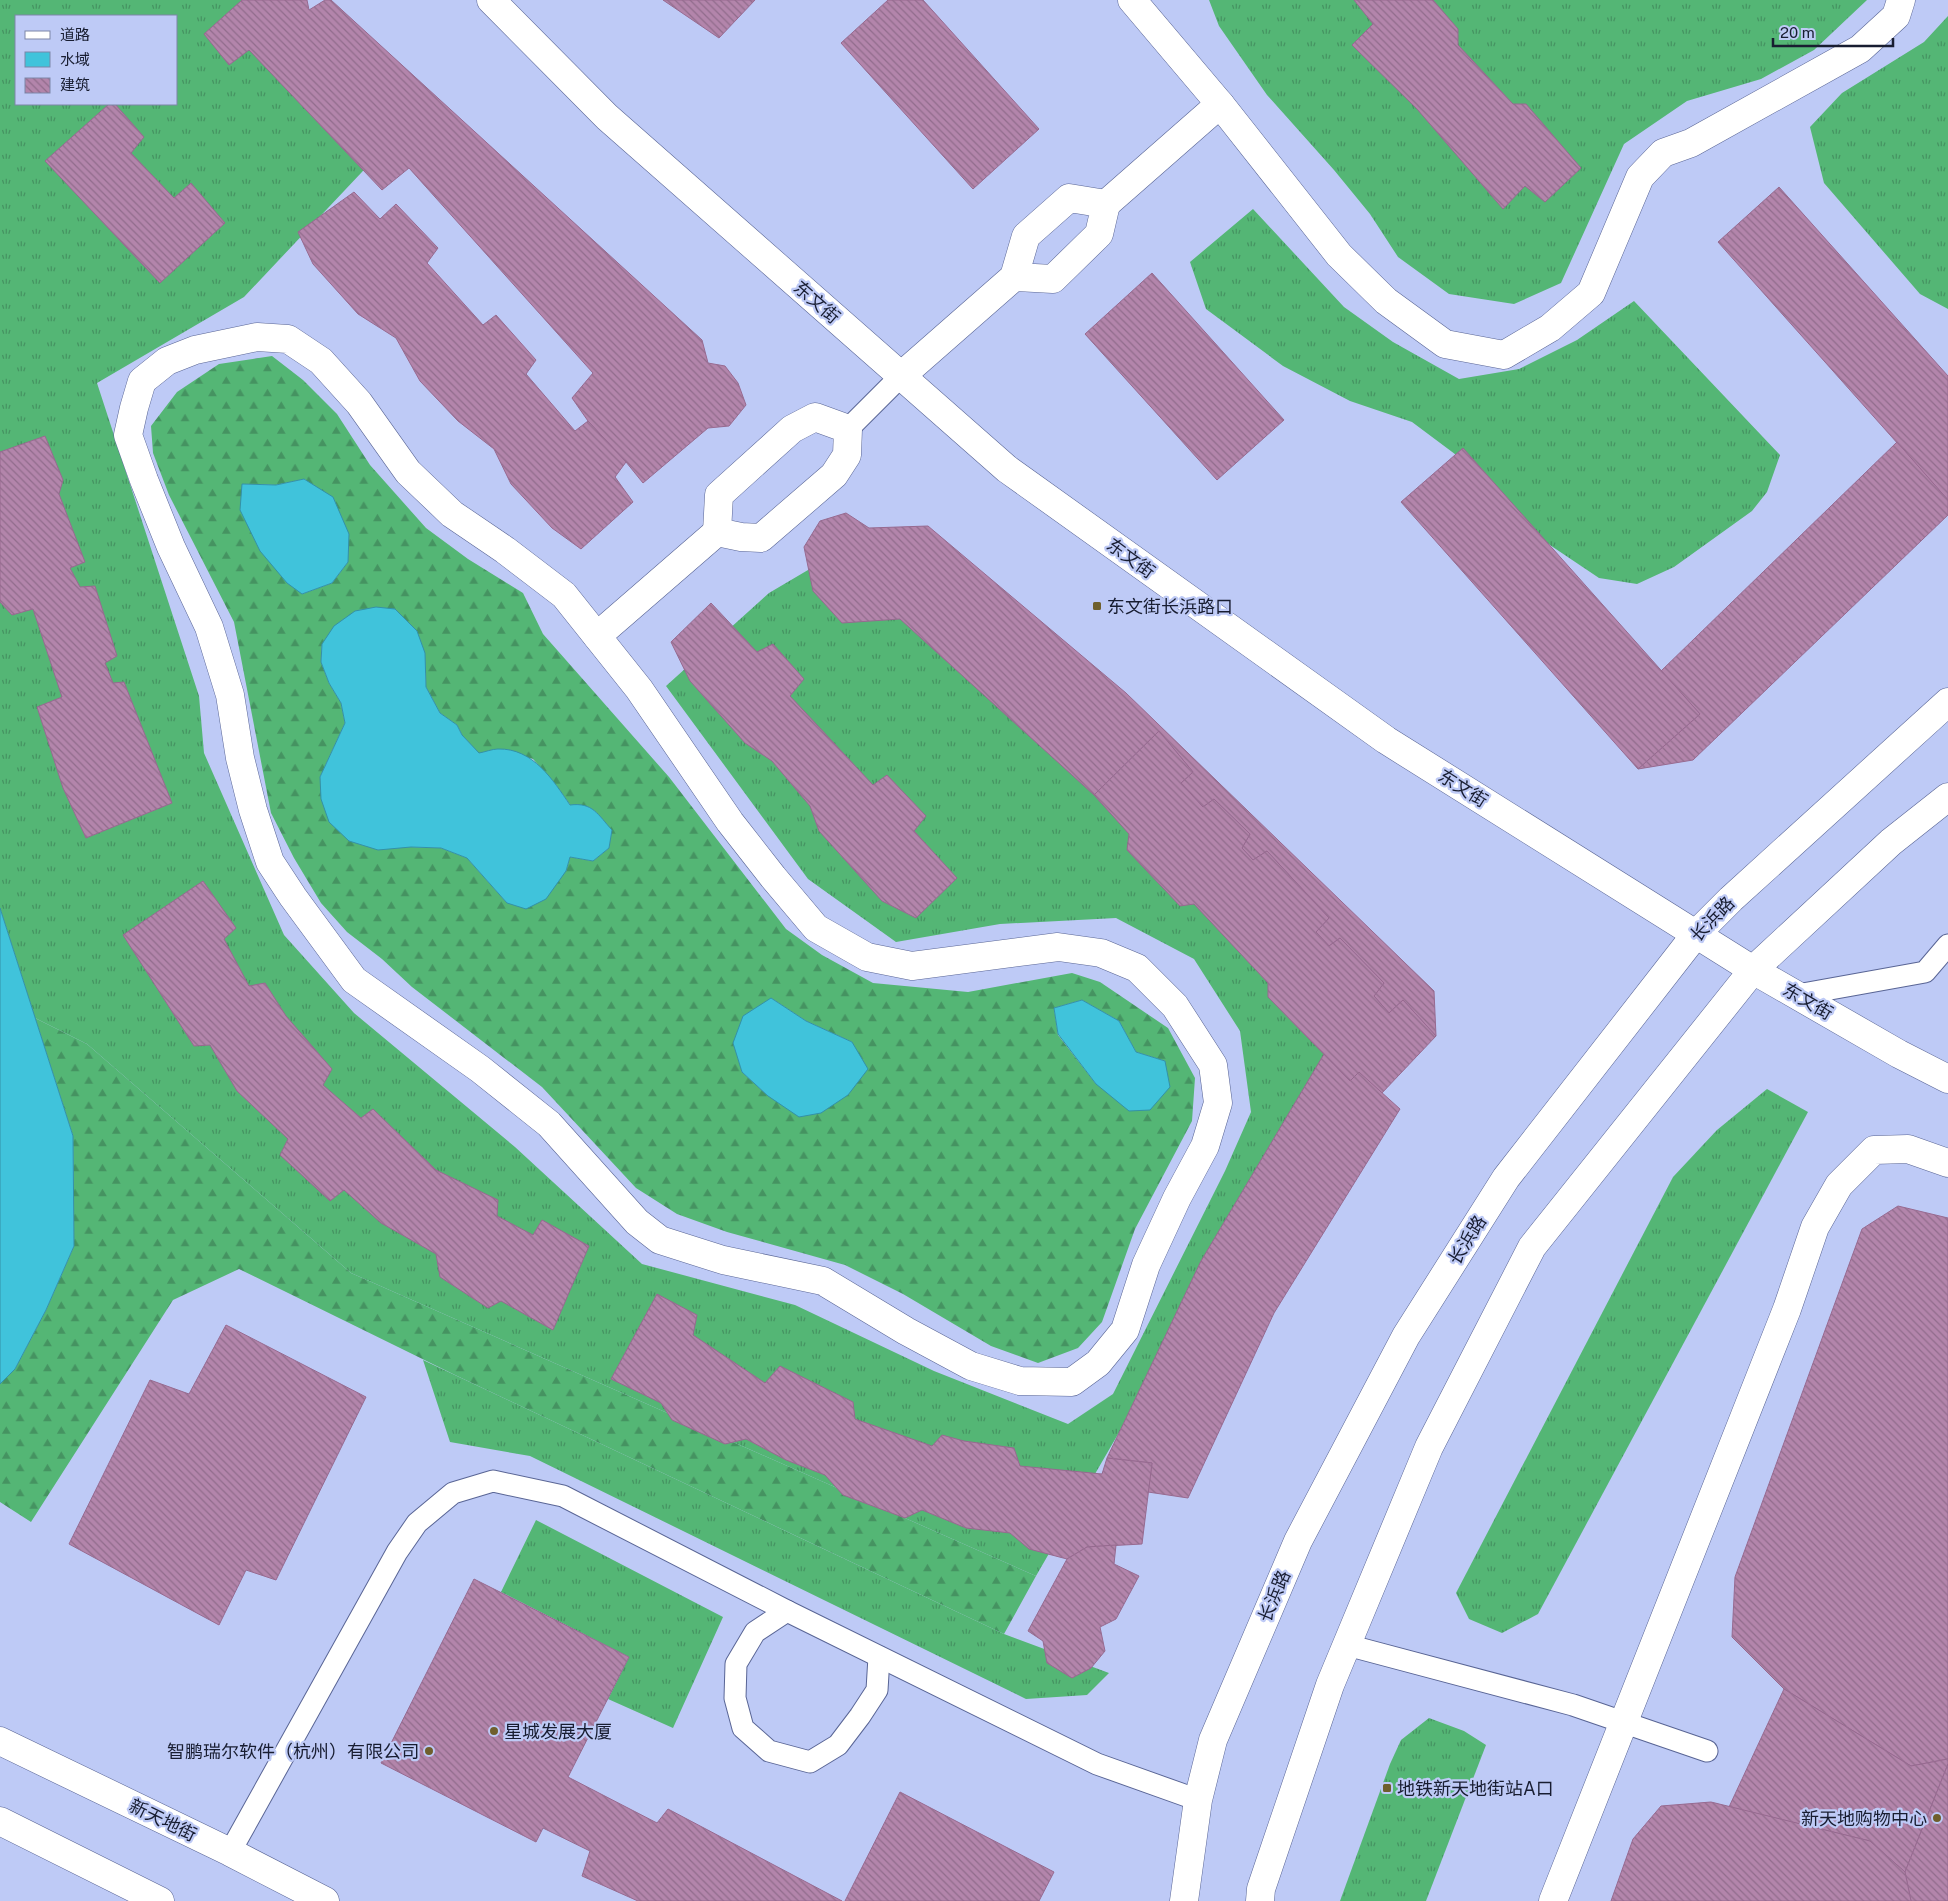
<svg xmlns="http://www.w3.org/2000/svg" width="1948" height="1901" viewBox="0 0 1948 1901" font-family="'Public Sans','Noto Sans SC',sans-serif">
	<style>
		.grass { fill: url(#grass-tufts); fill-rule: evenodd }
		.forest { fill: url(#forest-firs); fill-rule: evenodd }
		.water { fill: #40c3db; stroke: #3491a8 }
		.building { fill: url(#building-back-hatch); stroke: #976a90 }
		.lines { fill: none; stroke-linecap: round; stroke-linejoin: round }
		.service-casing { stroke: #596595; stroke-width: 23 }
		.pedestrian-casing { stroke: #596595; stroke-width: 29 }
		.minor-casing { stroke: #596595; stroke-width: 29 }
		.tertiary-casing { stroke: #596595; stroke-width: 29 }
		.secondary-casing { stroke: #596595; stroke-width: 29 }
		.service { stroke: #fff; stroke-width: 21 }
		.pedestrian { stroke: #fff; stroke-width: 28 }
		.minor { stroke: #fff; stroke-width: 28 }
		.tertiary { stroke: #fff; stroke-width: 28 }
		.secondary { stroke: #fff; stroke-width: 28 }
		.poi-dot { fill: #6f5f2d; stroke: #becaf6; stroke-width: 2 }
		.labels { text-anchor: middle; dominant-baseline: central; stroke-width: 4.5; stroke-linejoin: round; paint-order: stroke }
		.street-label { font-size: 18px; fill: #181d31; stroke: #becaf6 }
		.poi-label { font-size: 18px; fill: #181d31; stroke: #becaf6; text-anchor: start }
	</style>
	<defs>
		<pattern id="grass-tufts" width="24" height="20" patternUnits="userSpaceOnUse" patternTransform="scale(1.25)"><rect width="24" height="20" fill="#54b675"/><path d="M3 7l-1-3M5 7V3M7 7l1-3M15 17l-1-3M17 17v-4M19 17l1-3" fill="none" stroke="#459361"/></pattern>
		<pattern id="forest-firs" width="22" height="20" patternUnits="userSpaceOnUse" patternTransform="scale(1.25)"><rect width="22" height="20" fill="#54b675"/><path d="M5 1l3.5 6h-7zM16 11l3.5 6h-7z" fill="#459361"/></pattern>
		<pattern id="building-back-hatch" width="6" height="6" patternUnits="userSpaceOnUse" patternTransform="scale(1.25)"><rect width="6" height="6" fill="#b385ab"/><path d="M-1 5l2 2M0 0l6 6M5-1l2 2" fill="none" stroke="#916c8c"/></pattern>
	</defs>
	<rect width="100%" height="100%" fill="#becaf6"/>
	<g class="grass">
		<path d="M 0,0 L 242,0 L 378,155 L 244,297 L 97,383 L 199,696 L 204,753 L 284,935 L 354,1013 L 515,1147 L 642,1264 L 795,1305 L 934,1371 L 1068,1424 L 1113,1394 L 1225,1171 L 1251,1112 L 1240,1031 L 1194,959 L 1116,918 L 1000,924 L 896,942 L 808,879 L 666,686 L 769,593 L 847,547 L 1350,1033 L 1036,1576 L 351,1273 L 87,1044 L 35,1018 L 0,908 ZM 16,16 L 176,16 L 176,104 L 16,104 Z"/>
		<path d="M 1209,0 L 1867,0 L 1814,50 L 1761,79 L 1687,101 L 1624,144 L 1561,283 L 1514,304 L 1449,294 L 1398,257 L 1370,214 L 1334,170 L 1267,95 L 1219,26 Z"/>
		<path d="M 1948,16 L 1948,309 L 1920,294 L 1824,183 L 1810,127 L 1842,93 L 1924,42 Z"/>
		<path d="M 1253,209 L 1344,307 L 1393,342 L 1459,379 L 1519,369 L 1577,340 L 1634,301 L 1780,455 L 1767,492 L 1752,511 L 1674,567 L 1637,584 L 1599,578 L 1532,533 L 1483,475 L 1412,422 L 1350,401 L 1283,366 L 1206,309 L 1190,262 Z"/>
		<path d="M 1767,1089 L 1808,1112 L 1538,1614 L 1502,1633 L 1469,1619 L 1456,1593 L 1673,1177 L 1717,1130 Z"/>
		<path d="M 423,1360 L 1004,1634 L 1109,1673 L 1087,1695 L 1026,1699 L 530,1456 L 450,1442 Z"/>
		<path d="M 536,1520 L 723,1617 L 673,1728 L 608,1699 L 629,1657 L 501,1592 Z"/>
		<path d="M 1429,1718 L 1464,1731 L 1486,1745 L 1426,1901 L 1340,1901 L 1390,1764 L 1401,1740 Z"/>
	</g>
	<g class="forest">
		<path d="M 272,356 L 303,380 L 337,414 L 370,465 L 426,528 L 468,559 L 523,593 L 543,634 L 669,777 L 786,929 L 822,955 L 873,983 L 968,992 L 1072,973 L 1100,982 L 1168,1028 L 1195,1078 L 1192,1121 L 1135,1229 L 1102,1322 L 1078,1348 L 1038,1363 L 991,1346 L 903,1294 L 845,1265 L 727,1232 L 677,1214 L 636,1188 L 542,1087 L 412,987 L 382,959 L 347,932 L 321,903 L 294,858 L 271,813 L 234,622 L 169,495 L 153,453 L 151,426 L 177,392 L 219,364 ZM 305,479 L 348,562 L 332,583 L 302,594 L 242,484 L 276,485 ZM 322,644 L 426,673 L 426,687 L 440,713 L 457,725 L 462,735 L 479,754 L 498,749 L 533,759 L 556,785 L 571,806 C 592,802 599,815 611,830 L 609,848 L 593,861 L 570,857 L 566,871 L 507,903 L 467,858 L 441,848 L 411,847 L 320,777 L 345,723 L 341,703 L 329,683 L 321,662 ZM 771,998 L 806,1021 L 852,1042 L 768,1096 L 742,1072 L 734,1043 ZM 1082,1000 L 1119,1021 L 1136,1052 L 1165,1061 L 1096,1084 L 1058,1035 L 1054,1008 Z"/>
		<path d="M 35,1018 L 87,1044 L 351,1273 L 1036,1576 L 1004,1634 L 455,1375 L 239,1269 L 173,1300 L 31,1522 L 0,1502 L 0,1384 L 15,1369 L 46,1310 L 74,1246 L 73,1136 Z"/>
	</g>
	<g class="water">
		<path d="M 304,479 L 333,497 L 349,534 L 348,562 L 332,583 L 302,594 L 287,583 L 260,551 L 240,510 L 242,484 L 276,485 Z"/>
		<path d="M 376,607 L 395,609 L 417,631 L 425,653 L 426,687 L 440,713 L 457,725 L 462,735 L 479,753 C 485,752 492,749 498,749 C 533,748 553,780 570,805 C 593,802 598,815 612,830 L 609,848 L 593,861 L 570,857 L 566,871 L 546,899 L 526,909 L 507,903 L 467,858 L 441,848 L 411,847 L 378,850 L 349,841 L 329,822 L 321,799 L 320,777 L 345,723 L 341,703 L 329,683 L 321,662 L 322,644 L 334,626 L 355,611 Z"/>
		<path d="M 0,908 L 73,1136 L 74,1246 L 46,1310 L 15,1369 L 0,1384 Z"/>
		<path d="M 771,998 L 806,1021 L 852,1042 L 868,1069 L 848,1095 L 821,1113 L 799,1117 L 768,1096 L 742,1072 L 733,1043 L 743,1016 Z"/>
		<path d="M 1082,1000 L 1119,1021 L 1136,1052 L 1165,1061 L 1170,1087 L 1150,1110 L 1129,1111 L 1096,1084 L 1058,1034 L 1054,1008 Z"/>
	</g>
	<g class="building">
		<path d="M 242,0 L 307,0 L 309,10 L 325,0 L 331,0 L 702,340 L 708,363 L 725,366 L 738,383 L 746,405 L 729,426 L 708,428 L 643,483 L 626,462 L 588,421 L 572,398 L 593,373 L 409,168 L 382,190 L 249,50 L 229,65 L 204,34 Z"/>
		<path d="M 663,0 L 755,0 L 719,38 Z"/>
		<path d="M 888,0 L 923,0 L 1039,129 L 973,189 L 841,43 Z"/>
		<path d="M 1354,0 L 1433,0 L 1458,29 L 1458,45 L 1513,104 L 1526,104 L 1581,168 L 1545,202 L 1525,186 L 1503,209 L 1417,109 L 1352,45 L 1373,24 Z"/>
		<path d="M 109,104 L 115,104 L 144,137 L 131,153 L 174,198 L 191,183 L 225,223 L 160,283 L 45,161 Z"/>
		<path d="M 1779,187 L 1948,376 L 1948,500 L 1718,242 Z"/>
		<path d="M 354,192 L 380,219 L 396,204 L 438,248 L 427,263 L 483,325 L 496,315 L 536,360 L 526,374 L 575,431 L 588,421 L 626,462 L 615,477 L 633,502 L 581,549 L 552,528 L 511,484 L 494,449 L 458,421 L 420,381 L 396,338 L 358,314 L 313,264 L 298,232 Z"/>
		<path d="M 1152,273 L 1284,420 L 1217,480 L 1085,334 Z"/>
		<path d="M 45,436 L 63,480 L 59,494 L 85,562 L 70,568 L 80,587 L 95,586 L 117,656 L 105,663 L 113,683 L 124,682 L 172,803 L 86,838 L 63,788 L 37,707 L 62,697 L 33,609 L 12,615 L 0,602 L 0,452 Z"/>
		<path d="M 1897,442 L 1948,500 L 1948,515 L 1693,760 L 1638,769 L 1700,714 L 1661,671 Z"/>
		<path d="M 1463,448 L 1700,714 L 1638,769 L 1401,502 Z"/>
		<path d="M 846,513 L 869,528 L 928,526 L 1126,693 L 1434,991 L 1436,1036 L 1403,1000 L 1389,1013 L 1374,996 L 1384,983 L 1340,938 L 1329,946 L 1316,932 L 1329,918 L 1267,851 L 1253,860 L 1242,848 L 1250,834 L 1214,799 L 1203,807 L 1181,783 L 1193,772 L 1159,731 L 1094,795 L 900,619 L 842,623 L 813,591 L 804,547 L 820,521 Z"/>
		<path d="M 711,603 L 757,652 L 773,644 L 804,679 L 790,696 L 873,785 L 887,775 L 926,816 L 914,831 L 957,878 L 916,918 L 882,901 L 819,831 L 810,806 L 772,761 L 745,743 L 690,681 L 671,642 Z"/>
		<path d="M 1159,731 L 1193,772 L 1181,783 L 1203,807 L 1214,799 L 1250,834 L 1242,848 L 1253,860 L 1267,851 L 1329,918 L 1316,932 L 1329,946 L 1340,938 L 1384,983 L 1374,996 L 1389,1013 L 1403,1000 L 1436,1036 L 1381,1094 L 1359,1072 L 1350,1081 L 1268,997 L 1268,983 L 1194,904 L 1180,906 L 1127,850 L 1129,834 L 1094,795 Z"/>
		<path d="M 203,881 L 236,928 L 224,939 L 249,986 L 265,983 L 286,1016 L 332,1069 L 323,1085 L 361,1118 L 373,1109 L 436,1170 L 498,1200 L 497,1216 L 533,1235 L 542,1220 L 589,1246 L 553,1330 L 501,1301 L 488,1308 L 440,1277 L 436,1254 L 381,1223 L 344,1190 L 330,1201 L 280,1155 L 288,1139 L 237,1091 L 210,1045 L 194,1046 L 123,935 Z"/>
		<path d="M 1324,1054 L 1350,1081 L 1359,1072 L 1400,1109 L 1274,1313 L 1188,1498 L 1148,1492 L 1152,1463 L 1107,1458 L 1201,1261 Z"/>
		<path d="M 1898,1206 L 1948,1218 L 1948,1759 L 1911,1766 L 1784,1689 L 1732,1637 L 1735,1577 L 1862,1229 Z"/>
		<path d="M 657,1294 L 697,1315 L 693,1335 L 765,1383 L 780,1366 L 853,1402 L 855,1419 L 932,1446 L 942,1435 L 964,1441 L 1014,1448 L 1020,1466 L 1102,1474 L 1107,1458 L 1152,1463 L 1142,1544 L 1087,1547 L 1067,1559 L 1029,1549 L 1010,1533 L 966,1528 L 922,1510 L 905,1518 L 843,1495 L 825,1475 L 786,1460 L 746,1439 L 725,1444 L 672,1420 L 661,1403 L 611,1379 Z"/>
		<path d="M 226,1325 L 366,1397 L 276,1580 L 246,1570 L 219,1625 L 69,1544 L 150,1380 L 189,1394 Z"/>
		<path d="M 1116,1545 L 1114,1564 L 1139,1576 L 1116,1619 L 1100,1627 L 1105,1651 L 1091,1668 L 1072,1678 L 1047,1663 L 1043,1641 L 1028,1631 L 1067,1559 L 1087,1547 Z"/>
		<path d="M 474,1579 L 629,1657 L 568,1777 L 657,1823 L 668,1809 L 842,1901 L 638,1901 L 582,1876 L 590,1851 L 543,1828 L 536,1842 L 381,1763 Z"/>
		<path d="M 1784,1689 L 1911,1766 L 1948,1759 L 1948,1764 L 1905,1872 L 1870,1841 L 1729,1807 Z"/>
		<path d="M 1948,1764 L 1948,1901 L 1911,1901 L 1905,1872 Z"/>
		<path d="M 900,1792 L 1054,1872 L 1039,1901 L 845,1901 Z"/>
		<path d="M 1711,1802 L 1870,1841 L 1905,1872 L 1911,1901 L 1611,1901 L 1633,1839 L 1661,1806 Z"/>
	</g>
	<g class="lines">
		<defs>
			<g id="service">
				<path d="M 848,429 L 901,376"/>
				<path d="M 1797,995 L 1925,972 L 1948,945"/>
				<path d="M 787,1611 L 755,1632 L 736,1664 L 735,1698 L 743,1728 L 769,1751 L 810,1762 L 838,1745 L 860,1716 L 877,1690 L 879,1657"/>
				<path d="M 1347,1645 L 1573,1705 L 1707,1751"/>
				<path d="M 230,1852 L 397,1552 L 417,1523 L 453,1493 L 493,1481 L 563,1496 L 787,1611 L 1097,1764 L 1198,1800"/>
			</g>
			<path id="pedestrian" d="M 1553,1901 L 1787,1309 L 1815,1227 L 1839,1185 L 1874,1150 L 1908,1149 L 1948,1163"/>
			<g id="minor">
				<path d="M 1132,0 L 1220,104 L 1339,255 L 1386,301 L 1445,344 L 1504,355 L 1550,328 L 1591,293 L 1640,177 L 1663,153 L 1691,143 L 1860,49 L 1896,16 L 1901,0"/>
				<path d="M 1106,204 L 1220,104"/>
				<path d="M 257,337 L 288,339 L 321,361 L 359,403 L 408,472 L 452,514 L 505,550 L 564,595 L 639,689 L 730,822 L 773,877 L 816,928 L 867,957 L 912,966 L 1058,947 L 1101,953 L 1137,968 L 1175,1006 L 1213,1065 L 1218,1103 L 1205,1146 L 1177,1198 L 1146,1265 L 1125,1330 L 1098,1363 L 1072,1382 L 1020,1381 L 971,1366 L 906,1331 L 823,1281 L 723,1260 L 660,1240 L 637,1222 L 549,1124 L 480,1069 L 354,980 L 293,897 L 270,862 L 253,810 L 240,758 L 230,695 L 209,627 L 171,547 L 144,480 L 128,435 L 134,408 L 142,381 L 167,361 L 195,350 Z"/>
				<path d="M 901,376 L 1014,277 L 1026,236 L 1069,198 L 1106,204 L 1099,234 L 1053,279 L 1014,277"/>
				<path d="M 815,417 L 848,429 L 847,455 L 834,475 L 761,538 L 741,537 L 717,532 L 719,495 L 792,429 Z"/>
				<path d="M 597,636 L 717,532"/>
			</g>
			<path id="tertiary" d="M 491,0 L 607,117 L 1007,469 L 1386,740 L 1753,970 L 1899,1054 L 1948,1079"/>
			<g id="secondary">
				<path d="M 0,1741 L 230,1852 L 325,1901"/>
				<path d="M 0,1821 L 160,1901"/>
				<path d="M 1184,1901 L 1198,1800 L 1213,1740 L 1298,1541 L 1406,1336 L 1506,1178 L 1696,934 L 1731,899 L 1948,702"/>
				<path d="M 1260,1901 L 1261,1889 L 1330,1685 L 1429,1447 L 1532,1247 L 1753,970 L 1891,842 L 1948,797"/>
			</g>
		</defs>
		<use href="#service" class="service-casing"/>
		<use href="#pedestrian" class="pedestrian-casing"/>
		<use href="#minor" class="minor-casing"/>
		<use href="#tertiary" class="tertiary-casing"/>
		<use href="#secondary" class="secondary-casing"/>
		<use href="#service" class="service"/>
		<use href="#pedestrian" class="pedestrian"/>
		<use href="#minor" class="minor"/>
		<use href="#tertiary" class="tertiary"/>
		<use href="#secondary" class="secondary"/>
	</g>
	<g class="poi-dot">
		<rect x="1092" y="601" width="10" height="10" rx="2.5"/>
		<circle cx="494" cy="1731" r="5"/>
		<circle cx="429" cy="1751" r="5"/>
		<rect x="1382" y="1783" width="10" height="10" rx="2.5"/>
		<circle cx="1937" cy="1818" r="5"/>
	</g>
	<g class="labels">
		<g class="street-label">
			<text transform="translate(817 302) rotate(41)">东文街</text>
			<text transform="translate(1131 558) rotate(36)">东文街</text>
			<text transform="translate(1463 788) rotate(32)">东文街</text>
			<text transform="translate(1712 919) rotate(-46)">长浜路</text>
			<text transform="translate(1808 1001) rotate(30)">东文街</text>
			<text transform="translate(1467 1240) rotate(-58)">长浜路</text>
			<text transform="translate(1274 1596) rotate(-67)">长浜路</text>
			<text transform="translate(163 1820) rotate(26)">新天地街</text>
		</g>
		<g class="poi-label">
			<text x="1107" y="606">东文街长浜路口</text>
			<text x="504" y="1731">星城发展大厦</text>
			<text x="419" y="1751" text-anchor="end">智鹏瑞尔软件（杭州）有限公司</text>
			<text x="1397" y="1788">地铁新天地街站A口</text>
			<text x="1927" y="1818" text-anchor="end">新天地购物中心</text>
		</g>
	</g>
	<rect x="15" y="15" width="162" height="90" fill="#becaf6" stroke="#7c85a7"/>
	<rect x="25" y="31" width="25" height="8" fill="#ffffff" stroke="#7c85a7"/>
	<text x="60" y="40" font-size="15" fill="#181d31">道路</text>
	<rect x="25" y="52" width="25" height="15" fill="#40c3db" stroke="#7c85a7"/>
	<text x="60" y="65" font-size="15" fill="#181d31">水域</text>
	<rect x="25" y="78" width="25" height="15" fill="url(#building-back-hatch)" stroke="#7c85a7"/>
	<text x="60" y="90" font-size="15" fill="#181d31">建筑</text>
	<path d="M1773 38v8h120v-8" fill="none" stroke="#181d31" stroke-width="2.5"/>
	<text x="1780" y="38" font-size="15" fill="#181d31" stroke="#becaf6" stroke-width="4" paint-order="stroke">20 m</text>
</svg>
